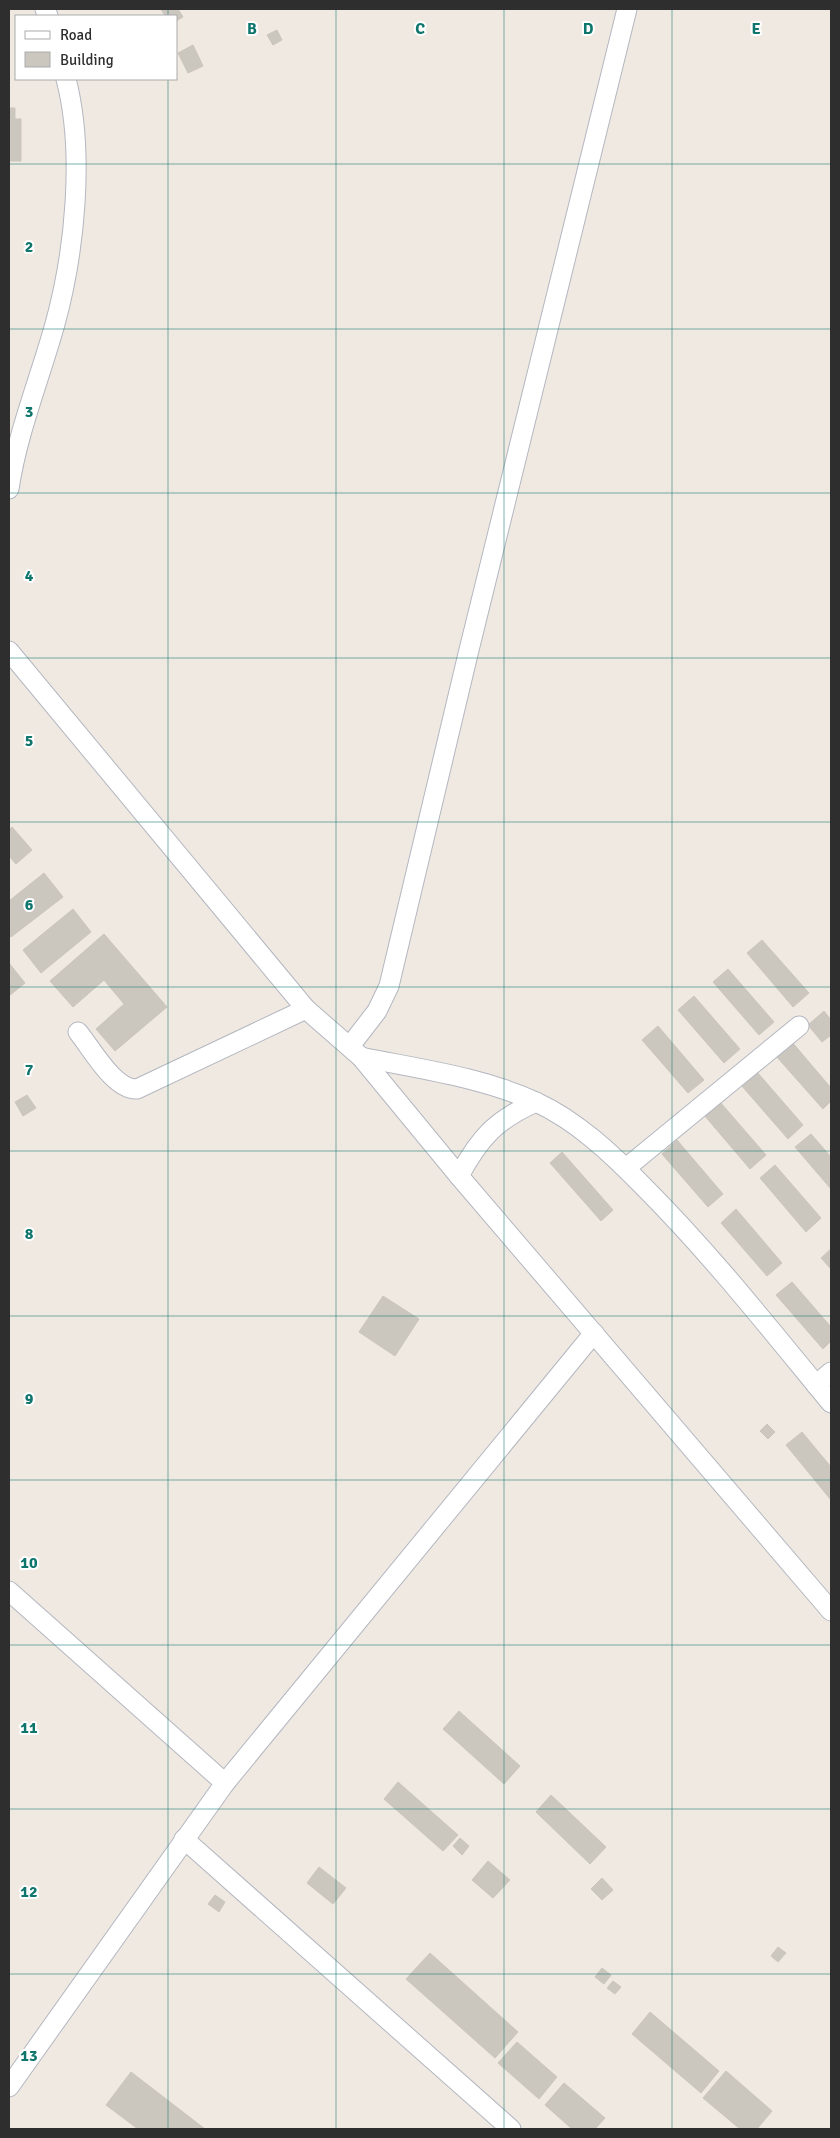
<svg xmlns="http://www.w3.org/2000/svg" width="840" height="2138" viewBox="0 0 840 2138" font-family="Signika,sans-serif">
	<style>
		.building { fill: #cbc7bf; stroke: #cbc5ba }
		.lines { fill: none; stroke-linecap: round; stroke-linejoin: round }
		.minor-casing { stroke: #b4b7c1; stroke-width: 21 }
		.minor { stroke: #fff; stroke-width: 19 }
		.grid { fill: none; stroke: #0f766e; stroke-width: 1; stroke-opacity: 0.55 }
		.grid-label { font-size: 16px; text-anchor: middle; font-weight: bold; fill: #0f766e; stroke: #fff; stroke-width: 4; stroke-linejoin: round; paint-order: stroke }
	</style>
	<rect width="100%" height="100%" fill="#efe9e1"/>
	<g class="building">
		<path d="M 161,9 L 178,9 L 183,17 L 176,21 L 176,16 L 165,16 Z"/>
		<path d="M 277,30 L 282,40 L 273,45 L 267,35 Z"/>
		<path d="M 193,45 L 203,66 L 188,73 L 178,53 Z"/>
		<path d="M 9,108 L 15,108 L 15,119 L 21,119 L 21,161 L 9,161 Z"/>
		<path d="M 12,827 L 32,850 L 16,864 L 9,856 L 9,830 Z"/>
		<path d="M 44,873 L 63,897 L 11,937 L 9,934 L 9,901 Z"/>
		<path d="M 73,909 L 91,932 L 41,973 L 23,950 Z"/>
		<path d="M 104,934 L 167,1007 L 115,1051 L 96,1029 L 124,1004 L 104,980 L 73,1007 L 50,981 Z"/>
		<path d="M 762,940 L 809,993 L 793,1007 L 747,953 Z"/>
		<path d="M 9,963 L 25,983 L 9,996 Z"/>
		<path d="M 728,969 L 774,1022 L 759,1035 L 713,982 Z"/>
		<path d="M 694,996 L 740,1049 L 724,1063 L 678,1010 Z"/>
		<path d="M 824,1011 L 831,1020 L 831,1035 L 822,1042 L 808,1025 Z"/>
		<path d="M 658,1026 L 704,1080 L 688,1093 L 642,1040 Z"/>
		<path d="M 792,1042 L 831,1088 L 831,1101 L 823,1109 L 776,1056 Z"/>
		<path d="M 757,1072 L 803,1125 L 788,1139 L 741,1085 Z"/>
		<path d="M 27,1095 L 36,1108 L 23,1116 L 15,1102 Z"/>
		<path d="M 720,1102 L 766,1155 L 750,1169 L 704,1115 Z"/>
		<path d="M 811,1134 L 831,1157 L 831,1189 L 795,1147 Z"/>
		<path d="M 677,1140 L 723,1194 L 708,1207 L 662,1154 Z"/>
		<path d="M 562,1152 L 613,1210 L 601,1221 L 550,1163 Z"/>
		<path d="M 775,1165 L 821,1218 L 806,1232 L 760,1178 Z"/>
		<path d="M 736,1209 L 782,1263 L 767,1276 L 721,1223 Z"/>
		<path d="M 831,1249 L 831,1269 L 821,1258 Z"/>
		<path d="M 792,1282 L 831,1327 L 831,1341 L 823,1349 L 776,1295 Z"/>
		<path d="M 383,1296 L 419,1319 L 395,1356 L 359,1332 Z"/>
		<path d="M 767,1424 L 775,1432 L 768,1439 L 760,1431 Z"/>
		<path d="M 802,1432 L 831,1467 L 831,1500 L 786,1445 Z"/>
		<path d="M 459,1711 L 520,1766 L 504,1784 L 443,1729 Z"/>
		<path d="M 398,1782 L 458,1835 L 443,1851 L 384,1799 Z"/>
		<path d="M 551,1795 L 606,1847 L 590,1864 L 536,1812 Z"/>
		<path d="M 460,1838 L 469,1846 L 462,1855 L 453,1846 Z"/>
		<path d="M 488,1861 L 510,1880 L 493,1898 L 472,1880 Z"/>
		<path d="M 319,1867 L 346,1888 L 333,1904 L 307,1883 Z"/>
		<path d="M 602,1878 L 613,1890 L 602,1900 L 591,1889 Z"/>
		<path d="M 215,1895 L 225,1902 L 219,1912 L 208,1904 Z"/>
		<path d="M 778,1947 L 786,1953 L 778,1962 L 771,1956 Z"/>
		<path d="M 430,1953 L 518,2032 L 495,2058 L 406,1979 Z"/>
		<path d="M 602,1968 L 611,1975 L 604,1984 L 595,1977 Z"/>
		<path d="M 613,1981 L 621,1987 L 615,1994 L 607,1988 Z"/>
		<path d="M 650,2012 L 719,2071 L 701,2093 L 632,2034 Z"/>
		<path d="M 517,2042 L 557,2077 L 539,2099 L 498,2063 Z"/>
		<path d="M 726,2071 L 772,2111 L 757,2129 L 740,2129 L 703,2098 Z"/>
		<path d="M 131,2072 L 205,2129 L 138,2129 L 106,2105 Z"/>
		<path d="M 564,2083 L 605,2118 L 595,2129 L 572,2129 L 545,2105 Z"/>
	</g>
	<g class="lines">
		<defs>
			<g id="minor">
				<path d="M 45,9 L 48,16"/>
				<path d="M 9,489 C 17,434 40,378 55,324 C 75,251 85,152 66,79"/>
				<path d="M 9,651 L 306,1009 L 361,1057 L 459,1176 L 831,1611"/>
				<path d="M 78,1032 C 92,1049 114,1090 137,1089 L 306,1009"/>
				<path d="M 350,1046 L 377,1011 L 389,986 L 468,654 L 627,9"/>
				<path d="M 361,1057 C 419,1069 482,1077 536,1102 C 577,1121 612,1154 643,1186 C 711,1254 770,1329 831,1403"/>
				<path d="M 626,1168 L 799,1026"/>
				<path d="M 459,1176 C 480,1137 496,1120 536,1102"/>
				<path d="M 816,1385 L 831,1372"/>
				<path d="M 9,1591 L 225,1783"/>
				<path d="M 184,1839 L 511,2129"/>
				<path d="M 9,2087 L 225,1783 L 594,1333"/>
			</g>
		</defs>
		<use href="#minor" class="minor-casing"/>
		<use href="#minor" class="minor"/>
	</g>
	<path class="grid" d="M 168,9 L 168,16M 336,9 L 336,2129M 504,9 L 504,2129M 672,9 L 672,2129M 168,79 L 168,2129M 9,164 L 831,164M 9,329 L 831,329M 9,493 L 831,493M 9,658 L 831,658M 9,822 L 831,822M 9,987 L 831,987M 9,1151 L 831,1151M 9,1316 L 831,1316M 9,1480 L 831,1480M 9,1645 L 831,1645M 9,1809 L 831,1809M 9,1974 L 831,1974"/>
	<g class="grid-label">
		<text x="252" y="34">B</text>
		<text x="420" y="34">C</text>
		<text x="588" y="34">D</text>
		<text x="756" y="34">E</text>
		<text x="29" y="252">2</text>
		<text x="29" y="417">3</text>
		<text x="29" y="581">4</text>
		<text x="29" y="746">5</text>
		<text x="29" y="910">6</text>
		<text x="29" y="1075">7</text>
		<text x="29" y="1239">8</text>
		<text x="29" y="1404">9</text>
		<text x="29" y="1568">10</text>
		<text x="29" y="1733">11</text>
		<text x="29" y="1897">12</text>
		<text x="29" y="2061">13</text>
	</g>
	<rect width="840" height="2138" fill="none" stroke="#2e2e2e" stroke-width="20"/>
	<rect x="15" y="15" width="162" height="65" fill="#ffffff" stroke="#ababab"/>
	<rect x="25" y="31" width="25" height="8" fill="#ffffff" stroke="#ababab"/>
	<text x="60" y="40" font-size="15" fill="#2e2e2e">Road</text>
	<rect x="25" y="52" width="25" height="15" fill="#cbc7bf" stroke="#ababab"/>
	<text x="60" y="65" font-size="15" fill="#2e2e2e">Building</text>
</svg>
